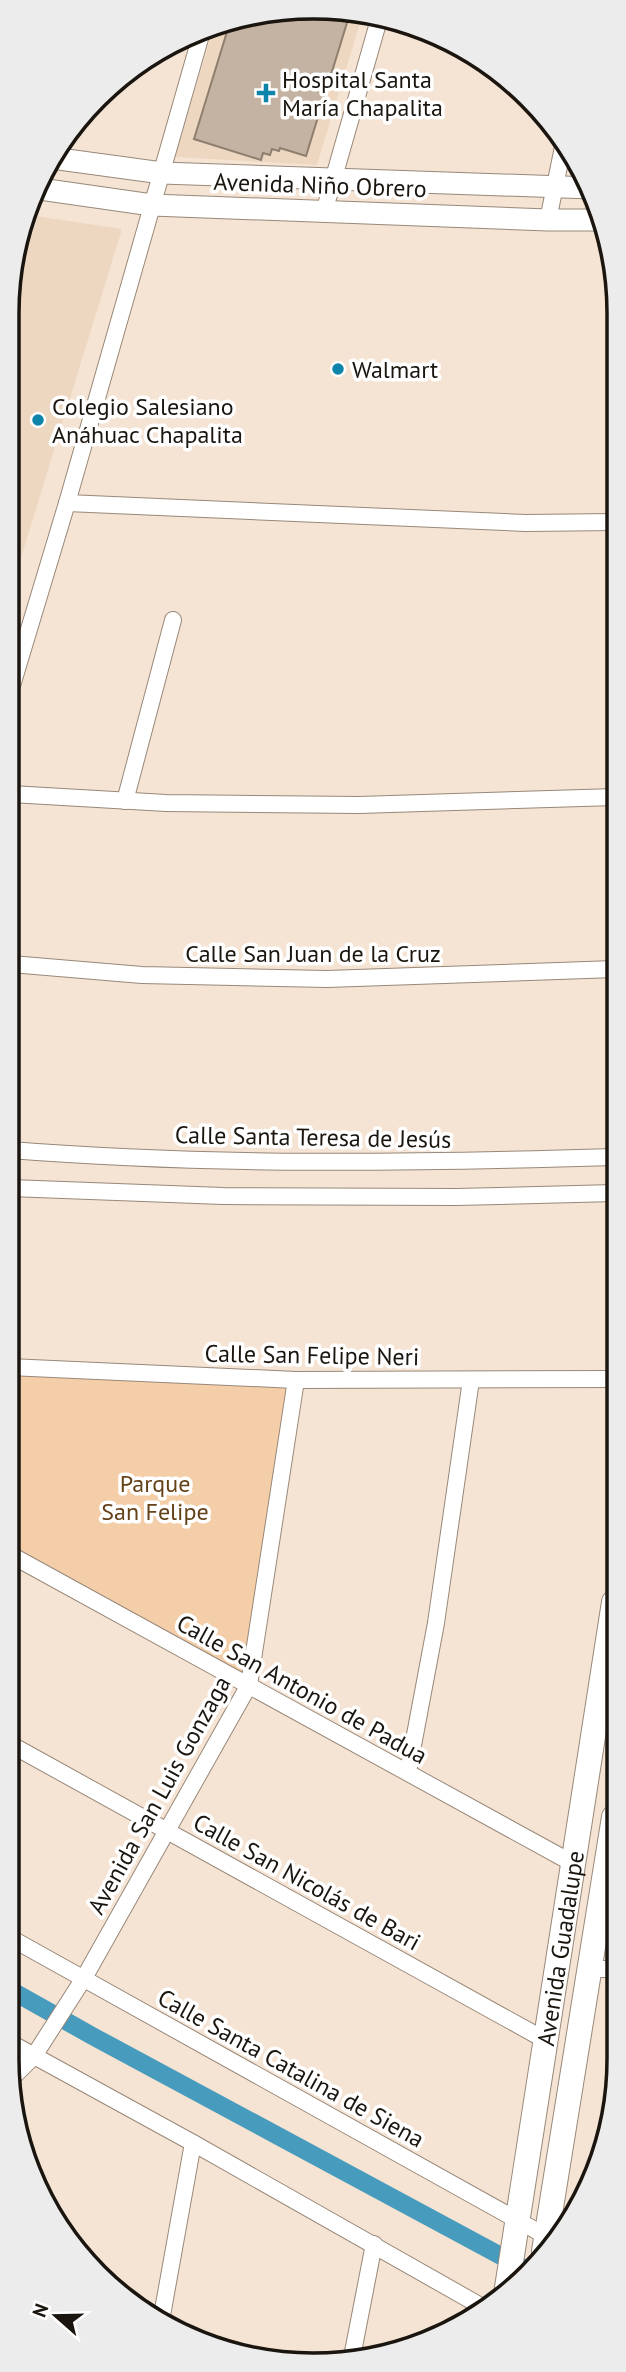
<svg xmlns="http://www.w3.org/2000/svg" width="626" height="2372" viewBox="0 0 626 2372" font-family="'PT Sans',sans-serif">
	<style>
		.built { fill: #eed7c0 }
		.green { fill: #f4cea9 }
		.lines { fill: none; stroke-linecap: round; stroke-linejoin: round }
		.canal { stroke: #479bbc; stroke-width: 18 }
		.building { fill: #c4b3a3; stroke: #8d7e6e; stroke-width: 2 }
		.street-casing { stroke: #988879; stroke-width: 18 }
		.secondary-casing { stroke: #988879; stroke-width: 23 }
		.primary-casing { stroke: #988879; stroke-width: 26 }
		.street { stroke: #fff; stroke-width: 16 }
		.secondary { stroke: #fff; stroke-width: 21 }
		.primary { stroke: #fff; stroke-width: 24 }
		.poi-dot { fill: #0d84a9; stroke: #fff; stroke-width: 2.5 }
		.labels { text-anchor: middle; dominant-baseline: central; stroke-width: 7; stroke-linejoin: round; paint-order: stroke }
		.poi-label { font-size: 24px; fill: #1b150f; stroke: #fff; text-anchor: start }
		.street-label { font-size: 24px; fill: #1b150f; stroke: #fff }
		.park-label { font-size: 24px; fill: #654118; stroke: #fff }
		.rim { fill: none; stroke: #1b150f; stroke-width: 3.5 }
	</style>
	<rect width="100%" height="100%" fill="#f5e4d3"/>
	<g class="built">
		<path d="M 253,13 L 363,13 L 317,165 L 175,157 L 213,29 Z"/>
		<path d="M 29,215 L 122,229 L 12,587 L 13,254 Z"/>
	</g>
	<path class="green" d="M 9,1373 L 289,1387 L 246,1681 L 9,1548 Z"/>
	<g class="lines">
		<path class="canal" d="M 7,1988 L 96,2038 L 527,2270"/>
	</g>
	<path class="building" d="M 253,13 L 350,13 L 306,156 L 280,148 L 279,151 L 272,149 L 270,155 L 263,153 L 261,160 L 194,139 L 230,22 Z"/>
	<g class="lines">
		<defs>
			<g id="street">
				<path d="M 324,212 L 380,16"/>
				<path d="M 548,220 L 564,142"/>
				<path d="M 67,503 L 525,523 L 616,522"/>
				<path d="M 11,689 L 67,503 L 201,35"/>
				<path d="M 11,794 L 166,803 L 359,805 L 616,797"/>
				<path d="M 125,801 L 173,620"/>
				<path d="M 11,964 L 142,975 L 327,979 L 615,969"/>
				<path d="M 10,1150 C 211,1166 413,1163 615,1157"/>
				<path d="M 10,1188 L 223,1196 L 456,1197 L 615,1193"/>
				<path d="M 9,1367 L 296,1380 L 614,1379"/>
				<path d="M 9,1554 L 574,1864"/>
				<path d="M 8,1743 L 547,2041"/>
				<path d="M 408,1772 L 436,1623 L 471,1380"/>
				<path d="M 7,1936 L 553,2240"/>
				<path d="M 590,1969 L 613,1969"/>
				<path d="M 7,2041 L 193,2143 L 486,2309"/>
				<path d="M 11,2079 L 34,2056 L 84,1978 L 249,1685 L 296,1380"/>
				<path d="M 161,2321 L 193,2143"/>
				<path d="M 352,2357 L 374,2244"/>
			</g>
			<g id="secondary">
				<path d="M 52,158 L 162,173 L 591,188"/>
				<path d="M 40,189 L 152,205 L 548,220 L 600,220"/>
			</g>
			<g id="primary">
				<path d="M 544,2251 L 614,1817"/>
				<path id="s1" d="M 506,2294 L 614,1602"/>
			</g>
		</defs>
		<use href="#street" class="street-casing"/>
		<use href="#secondary" class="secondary-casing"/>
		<use href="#primary" class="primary-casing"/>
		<use href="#street" class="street"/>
		<use href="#secondary" class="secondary"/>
		<use href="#primary" class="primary"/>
	</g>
	<g class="poi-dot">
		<path d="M262.5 82.5h7v7h7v7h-7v7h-7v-7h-7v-7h7z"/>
		<circle cx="338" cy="369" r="7"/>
		<circle cx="38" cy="420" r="7"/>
	</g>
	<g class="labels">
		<g class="poi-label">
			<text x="282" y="79">Hospital Santa<tspan x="282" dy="28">María Chapalita</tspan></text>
			<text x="352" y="369">Walmart</text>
			<text x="52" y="406">Colegio Salesiano<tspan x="52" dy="28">Anáhuac Chapalita</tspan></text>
		</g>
		<g class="street-label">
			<text transform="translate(320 185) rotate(2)">Avenida Niño Obrero</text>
			<text x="313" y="953">Calle San Juan de la Cruz</text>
			<text transform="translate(313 1137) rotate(1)">Calle Santa Teresa de Jesús</text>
			<text transform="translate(312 1355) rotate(1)">Calle San Felipe Neri</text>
			<text transform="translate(302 1689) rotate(29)">Calle San Antonio de Padua</text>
			<text transform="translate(159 1795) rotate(-61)">Avenida San Luis Gonzaga</text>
			<text transform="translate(307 1882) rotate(29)">Calle San Nicolás de Bari</text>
			<text stroke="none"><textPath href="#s1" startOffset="350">Avenida Guadalupe</textPath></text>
			<text transform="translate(291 2068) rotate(29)">Calle Santa Catalina de Siena</text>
		</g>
		<g class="park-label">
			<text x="155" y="1483">Parque<tspan x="155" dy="28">San Felipe</tspan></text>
		</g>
	</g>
	<path d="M0 0H626V2372H0ZM313 19H313A294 294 0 0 1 607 313V2059A294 294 0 0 1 313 2353H313A294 294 0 0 1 19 2059V313A294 294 0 0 1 313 19Z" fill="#edecec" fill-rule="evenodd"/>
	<path class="rim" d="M313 19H313A294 294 0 0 1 607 313V2059A294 294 0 0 1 313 2353H313A294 294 0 0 1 19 2059V313A294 294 0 0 1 313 19Z"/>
	<g transform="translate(56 2316) rotate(290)" stroke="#ffffff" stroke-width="5" paint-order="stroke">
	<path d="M0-5L12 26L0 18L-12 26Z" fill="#1b150f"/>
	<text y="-10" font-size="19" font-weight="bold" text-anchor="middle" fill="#1b150f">N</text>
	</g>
</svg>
